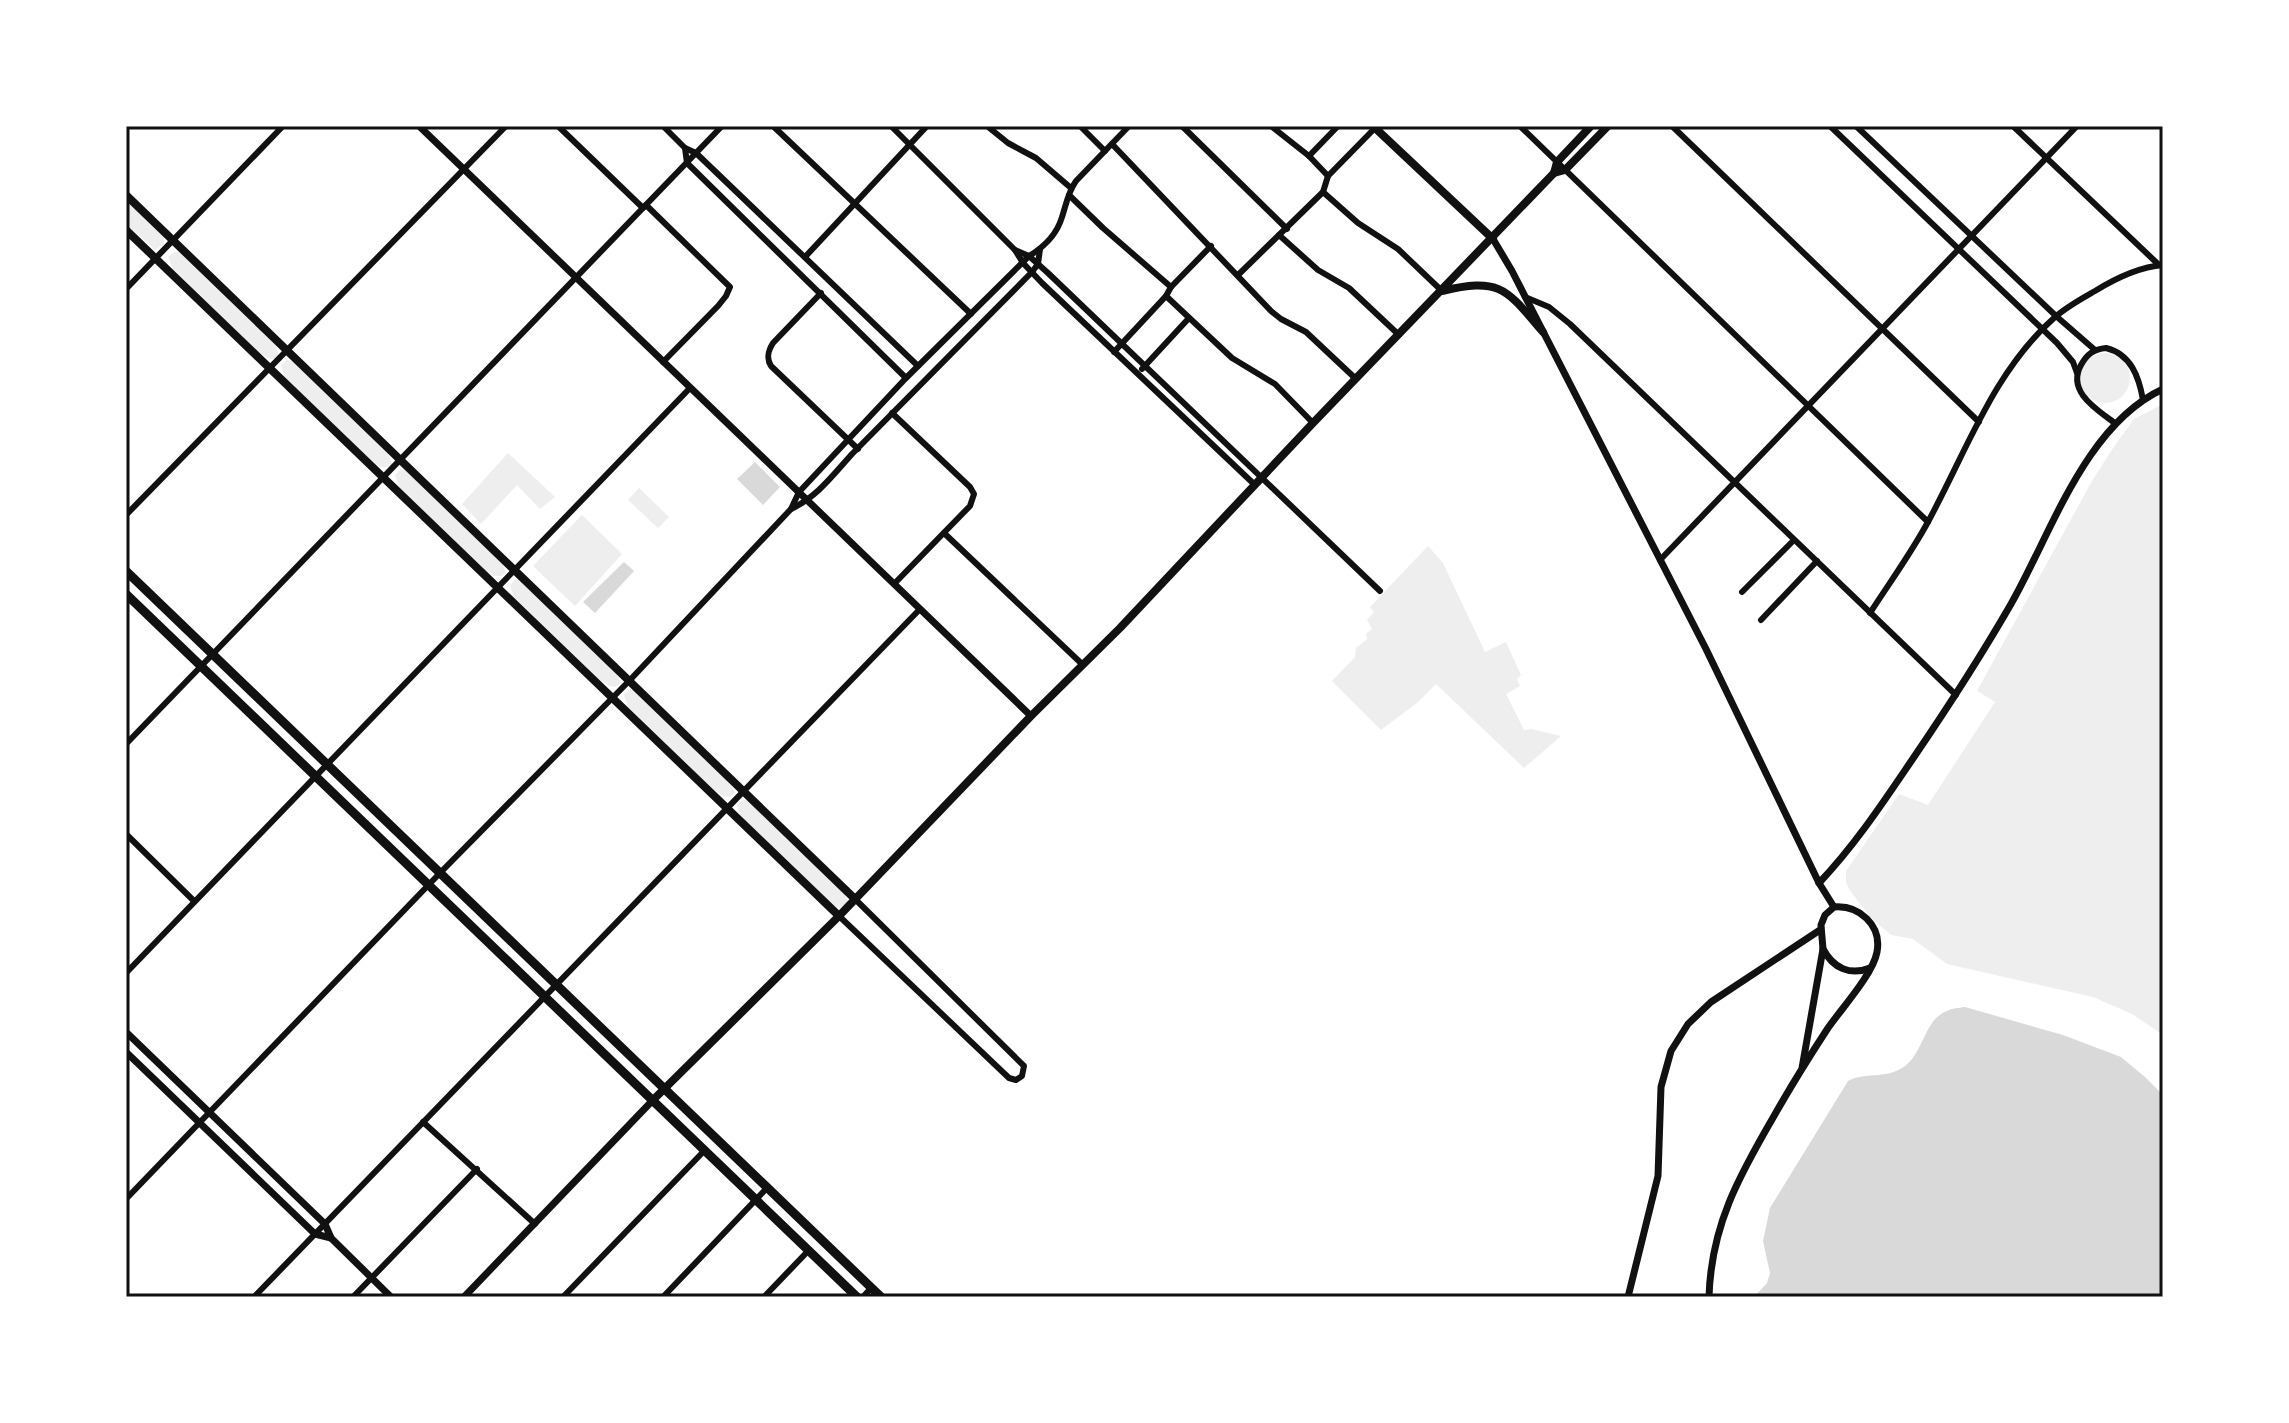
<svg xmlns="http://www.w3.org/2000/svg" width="2289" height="1423" viewBox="0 0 2289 1423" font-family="'Source Sans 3',sans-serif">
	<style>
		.green { fill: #eee }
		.water { fill: #d9d9d9 }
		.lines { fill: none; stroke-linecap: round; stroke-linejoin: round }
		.minor { stroke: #111; stroke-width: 6 }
		.tertiary { stroke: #111; stroke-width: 7 }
		.secondary { stroke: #111; stroke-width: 8 }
		.primary { stroke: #111; stroke-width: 9 }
		.neatline { fill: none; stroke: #111; stroke-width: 3 }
	</style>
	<rect width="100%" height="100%" fill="#fff"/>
	<g class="green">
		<path d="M 126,201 L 164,237 L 164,244 L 155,250 L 126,224 Z"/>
		<path d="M 174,252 L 179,252 L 275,345 L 279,355 L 275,359 L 268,358 L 258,352 L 173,269 L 168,257 Z"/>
		<circle cx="2105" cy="378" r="25"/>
		<path d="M 287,360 L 292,361 L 388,453 L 392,464 L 388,467 L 380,467 L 371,461 L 285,378 L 281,365 Z"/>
		<path d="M 2163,404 L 2163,1035 L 2132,1014 L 2093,997 L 1947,964 L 1913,939 L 1891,935 L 1870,917 L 1849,889 L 1846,882 L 1846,871 L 1899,794 L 1928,805 L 1995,702 L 1977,691 L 2092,481 L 2115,445 L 2134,419 Z"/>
		<path d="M 508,453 L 555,497 L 540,509 L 517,485 L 481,524 L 462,504 Z"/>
		<path d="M 401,469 L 406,470 L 502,563 L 506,573 L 502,576 L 494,576 L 485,570 L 399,487 L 395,475 Z"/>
		<path d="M 639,488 L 669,517 L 658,528 L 628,500 Z"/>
		<path d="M 582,515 L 622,554 L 575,606 L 533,566 Z"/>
		<path d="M 1428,546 L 1443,563 L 1485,652 L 1506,642 L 1521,675 L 1517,679 L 1520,686 L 1506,694 L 1524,730 L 1531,729 L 1561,736 L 1524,768 L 1436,684 L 1418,702 L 1381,730 L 1332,681 L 1355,657 L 1356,648 L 1367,639 L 1366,634 L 1372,629 L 1367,620 L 1374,612 L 1370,607 Z"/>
		<path d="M 516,579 L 520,580 L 616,673 L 621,683 L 616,687 L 609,686 L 600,680 L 514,597 L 510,585 Z"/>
		<path d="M 630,689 L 635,690 L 730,783 L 735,793 L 730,797 L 723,796 L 714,790 L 628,707 L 624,695 Z"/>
		<path d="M 743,800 L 748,800 L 844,893 L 848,903 L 844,907 L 836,907 L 827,900 L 741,817 L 737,805 Z"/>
	</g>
	<g class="water">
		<path d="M 755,462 L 780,487 L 763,505 L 737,479 Z"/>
		<path d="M 624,562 L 634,571 L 595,613 L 583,602 Z"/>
		<path d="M 1965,1007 L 2063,1035 L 2121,1057 L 2145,1077 L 2163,1095 L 2163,1297 L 1754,1297 L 1767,1283 L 1770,1273 L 1763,1241 L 1770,1208 L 1848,1081 C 1864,1072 1885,1079 1902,1068 C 1924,1055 1923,1020 1947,1011 C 1952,1008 1959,1008 1965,1007 Z"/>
	</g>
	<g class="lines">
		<g class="minor">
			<path d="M 558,126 L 643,208"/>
			<path d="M 663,126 L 685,148 L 696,153 L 918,366"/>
			<path d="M 773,126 L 971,314"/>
			<path d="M 891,126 L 1015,250 L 1023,263 L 1042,283 L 1255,485"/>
			<path d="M 987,126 L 1008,143 L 1036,158 L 1071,188"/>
			<path d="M 1080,126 L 1105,151"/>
			<path d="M 1182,126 L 1287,229"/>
			<path d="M 1271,126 L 1309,156 L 1328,176"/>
			<path d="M 1520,126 L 1928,522"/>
			<path d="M 1672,126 L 1979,422"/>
			<path d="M 1830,126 L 2057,343 L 2073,362 L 2077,373"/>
			<path d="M 1856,126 L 2056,316 L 2095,350"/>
			<path d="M 2013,126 L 2159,265"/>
			<path d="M 1112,144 L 1271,311 L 1281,319 L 1306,332 L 1356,379"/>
			<path d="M 685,148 L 687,163 L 906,378"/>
			<path d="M 1309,156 L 1338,126"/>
			<path d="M 1323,192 L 1358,223 L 1398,249 L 1442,291"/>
			<path d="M 1069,195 L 1103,228 L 1171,287"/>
			<path d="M 646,205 L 730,287 L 726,296 L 718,306 L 663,362"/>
			<path d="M 1279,235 L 1318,270 L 1349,288 L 1399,335"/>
			<path d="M 1015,250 L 1029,256 L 1048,273 L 1380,591"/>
			<path d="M 805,257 L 927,126"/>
			<path d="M 1238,275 L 1323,192 L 1328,176 L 1375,128"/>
			<path d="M 126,289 L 283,126"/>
			<path d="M 821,293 L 773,343 C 768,351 766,358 771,366 L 858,449"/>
			<path d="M 1166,296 L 1232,358 L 1275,384 L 1313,423"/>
			<path d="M 1525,297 L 1549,307 L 1570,324 L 1956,695"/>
			<path d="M 1114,352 L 1166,296 L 1171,287 L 1211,246"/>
			<path d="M 1142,369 L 1189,318"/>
			<path d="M 892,413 L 970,487 L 974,494 L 970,506 L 894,584"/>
			<path d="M 2116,424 C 2098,410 2066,392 2081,365 C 2087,354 2094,349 2106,348 C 2131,354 2139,377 2143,400"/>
			<path d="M 791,509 C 817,497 833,475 852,454 L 1032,272 L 1038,264 L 1040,249"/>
			<path d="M 126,515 L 506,126"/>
			<path d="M 944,533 L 1082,664"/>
			<path d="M 1660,560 L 2077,126"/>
			<path d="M 1742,592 L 1794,540"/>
			<path d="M 1870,613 C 1890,582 1912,552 1929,520 C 1967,450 1994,371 2054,318 C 2066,307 2081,299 2095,291 C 2116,278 2139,267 2163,265"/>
			<path d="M 1761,620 L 1817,561"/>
			<path d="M 126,744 L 722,126"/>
			<path d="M 126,834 L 194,901"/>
			<path d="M 839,916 L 1009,1078 L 1016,1080 L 1022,1076 L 1024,1066 L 855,899"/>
			<path d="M 126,973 L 690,388"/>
			<path d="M 423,1122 L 535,1224"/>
			<path d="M 126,1199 L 440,873 L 630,680 L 791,509 L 799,492 L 906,378 L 1029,256 C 1044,247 1057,234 1062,217 C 1066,205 1068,192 1076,181 L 1129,126"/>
			<path d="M 254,1297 L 920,609"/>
			<path d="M 353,1297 L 477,1169"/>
			<path d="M 563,1297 L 705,1150"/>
			<path d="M 663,1297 L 767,1188"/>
			<path d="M 764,1297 L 809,1250"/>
			<path d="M 863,1297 L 871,1288"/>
		</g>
		<g class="tertiary">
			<path d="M 419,126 L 1031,716"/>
			<path d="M 1493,239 L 1512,271 L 1706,649 L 1819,883 L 1834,907"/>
			<path d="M 1819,883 C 1856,844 1884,801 1914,757 C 1948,707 1981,656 2011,604 C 2051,534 2085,425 2163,389"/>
			<path d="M 1823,949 C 1833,968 1850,976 1870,968"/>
			<path d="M 126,1032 L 325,1224 L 331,1238 L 391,1297"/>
			<path d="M 126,1052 L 315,1234 L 331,1238"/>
			<path d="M 464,1297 L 653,1100"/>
			<path d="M 1628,1297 L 1658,1176 L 1661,1087 L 1671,1051 L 1688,1024 L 1711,1002 L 1820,930"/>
			<path d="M 1709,1297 C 1711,1226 1739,1176 1774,1116 C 1791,1086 1809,1057 1828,1028 C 1842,1008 1873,974 1877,952 C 1882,925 1859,905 1834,907 L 1825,915 L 1821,925 L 1823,949 L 1802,1068"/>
		</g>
		<g class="secondary">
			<path d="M 1373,126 L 1493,239"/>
			<path d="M 1554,173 L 1557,162 L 1591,126"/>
			<path d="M 126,195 L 855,899"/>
			<path d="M 126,230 L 839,916"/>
			<path d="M 1442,291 C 1501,277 1506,289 1543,332"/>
			<path d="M 653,1100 L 839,916 L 1031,716 L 1120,628 L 1313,423 L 1554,173 L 1565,170 L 1608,126"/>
		</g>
		<g class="primary">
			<path d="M 126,571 L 881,1297"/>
			<path d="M 126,594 L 857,1297"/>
		</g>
	</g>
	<rect width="2289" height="1423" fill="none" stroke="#ffffff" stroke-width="256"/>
	<rect x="128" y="128" width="2033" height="1167" class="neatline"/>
</svg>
